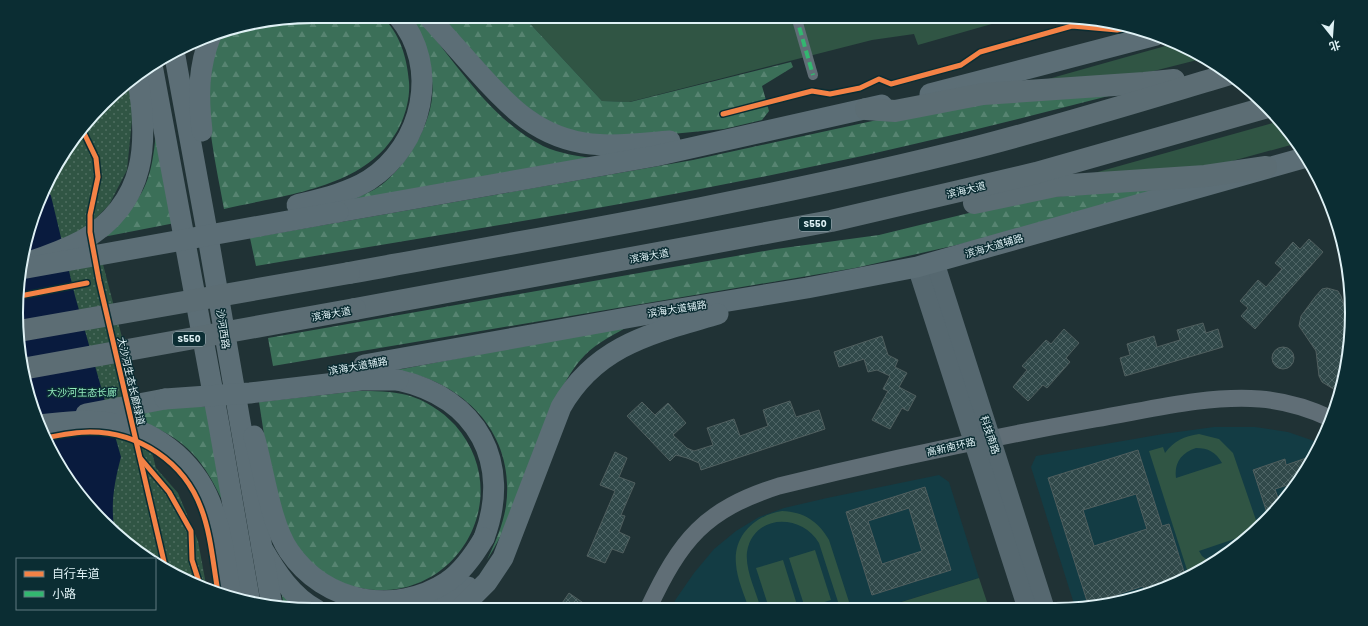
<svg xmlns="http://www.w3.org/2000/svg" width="1368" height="626" viewBox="0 0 1368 626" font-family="Poppins,'Noto Sans SC',sans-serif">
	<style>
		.built { fill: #133c44 }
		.grass { fill: #305544; fill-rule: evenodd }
		.forest { fill: url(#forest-firs) }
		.park { fill: url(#park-dots) }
		.water { fill: #091b3e }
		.building { fill: url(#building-cross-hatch); stroke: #505f5f; fill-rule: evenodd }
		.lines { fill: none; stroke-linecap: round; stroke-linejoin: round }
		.pedestrian { stroke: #606e76; stroke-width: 10 }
		.tertiary { stroke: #606e76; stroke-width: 17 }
		.secondary { stroke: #566870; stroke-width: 19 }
		.primary { stroke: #5c6e76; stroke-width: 21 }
		.trunk { stroke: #5c6d74; stroke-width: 22 }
		.primary-bridge { stroke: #5c6e76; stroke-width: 21 }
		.trunk-bridge { stroke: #5c6d74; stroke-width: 22 }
		.quiet { stroke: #33b770; stroke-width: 4; stroke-dasharray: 8 4; stroke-linecap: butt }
		.cycleway-casing { stroke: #0b2d33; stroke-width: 8 }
		.cycleway { stroke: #f48246; stroke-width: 5 }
		.labels { text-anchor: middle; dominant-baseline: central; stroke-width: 3; stroke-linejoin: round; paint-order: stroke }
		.shield { fill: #0b2d33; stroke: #9fb6bb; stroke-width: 1 }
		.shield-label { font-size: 9px; font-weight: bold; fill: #dff1f5 }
		.street-label { font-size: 10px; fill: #dff1f5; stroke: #0b2d33 }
		.park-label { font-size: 10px; fill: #91eabd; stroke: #0b2d33 }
		.rim { fill: none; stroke: #dff1f5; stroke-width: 2 }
	</style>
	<defs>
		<pattern id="forest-firs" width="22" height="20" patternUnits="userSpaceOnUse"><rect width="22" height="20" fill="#3b6f58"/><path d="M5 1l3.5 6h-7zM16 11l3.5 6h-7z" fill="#578471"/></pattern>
		<pattern id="park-dots" width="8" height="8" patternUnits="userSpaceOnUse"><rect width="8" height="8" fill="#305544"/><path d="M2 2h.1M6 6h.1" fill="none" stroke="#4e6e60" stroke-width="1.8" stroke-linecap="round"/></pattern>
		<pattern id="building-cross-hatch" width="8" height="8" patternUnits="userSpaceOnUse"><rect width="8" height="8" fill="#31494a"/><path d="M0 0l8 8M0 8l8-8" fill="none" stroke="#4e6465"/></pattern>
	</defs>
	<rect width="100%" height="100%" fill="#203235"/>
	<g class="built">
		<path d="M 1214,427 L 1255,427 L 1288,432 L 1320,443 L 1291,494 L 1236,548 L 1169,587 L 1094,607 L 1075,607 L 1031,467 L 1036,456 L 1163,434 Z"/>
		<path d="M 939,475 L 949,482 L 979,578 L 882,608 L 671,609 L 676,599 L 694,573 L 714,549 L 736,531 L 759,517 L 784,508 L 827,498 Z"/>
	</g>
	<g class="grass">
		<path d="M 523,16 L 1020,16 L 918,45 L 914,34 L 872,40 L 629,102 L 602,101 Z"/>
		<path d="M 1176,43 L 1205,58 L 1142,74 L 1034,83 Z"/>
		<path d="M 1280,121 L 1298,143 L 1203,169 L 1087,175 Z"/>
		<path d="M 1199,434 L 1219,439 L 1233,453 L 1258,526 L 1246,538 L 1246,535 L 1199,551 L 1202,556 L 1211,563 L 1189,576 L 1149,451 L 1163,447 L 1165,453 C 1174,441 1184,436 1199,434 ZM 1196,448 C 1208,448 1216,452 1222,463 L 1176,478 C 1174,463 1181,453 1196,448 Z"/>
		<path d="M 782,511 C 804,512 818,521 829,540 L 851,608 L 840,608 L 819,543 C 801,513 753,514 747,552 C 745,570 756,591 761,609 L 749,609 C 744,594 737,579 736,564 C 733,535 756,515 782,511 Z"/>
		<path d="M 815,550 L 831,600 L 805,608 L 789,558 Z"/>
		<path d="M 783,560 L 798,608 L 769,608 L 756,568 Z"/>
		<path d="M 979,578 L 989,608 L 882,608 Z"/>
	</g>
	<g class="forest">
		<path d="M 313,16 L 382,16 C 400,34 407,57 409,82 C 410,95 407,109 402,121 C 374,188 287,194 224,209 C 215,156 193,78 226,30 Z"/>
		<path d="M 409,16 L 416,16 C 455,60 489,119 543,146 C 560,154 579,156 597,159 L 332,205 C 349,200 365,196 380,186 C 408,165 437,117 432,81 C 429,57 419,38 409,16 Z"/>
		<path d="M 441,16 L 523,16 L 602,101 L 630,102 L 791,62 L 793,67 L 762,86 L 769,111 L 762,120 L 724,129 L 630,138 L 599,139 L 553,127 L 513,97 Z"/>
		<path d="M 1128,91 C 1023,118 917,145 810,167 C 627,206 441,234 256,266 L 250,238 L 693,160 L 960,102 Z"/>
		<path d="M 157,123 L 175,223 L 98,238 C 111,226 126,215 136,201 C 153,180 154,149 157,123 Z"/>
		<path d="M 1164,188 L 992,237 L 855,268 L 273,366 L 268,338 L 776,249 L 879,235 L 1026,199 Z"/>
		<path d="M 631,325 C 615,334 598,342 585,355 C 562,379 552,411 540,441 C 524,482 510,523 487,560 C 495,543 503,525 506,506 C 516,433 464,382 397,370 Z"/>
		<path d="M 358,391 C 374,391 391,391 407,395 C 425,400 442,411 455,425 C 519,498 454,607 360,588 C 329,582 302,560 289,531 C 271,491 266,446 259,402 Z"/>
		<path d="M 184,406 L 209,407 L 225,507 C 205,462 187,438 139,421 L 139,413 Z"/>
		<path d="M 281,590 L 299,609 L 284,607 Z"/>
	</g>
	<path class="park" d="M 130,80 L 134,100 L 127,170 L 109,205 L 92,222 L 156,468 L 178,493 L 198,541 L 207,590 L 200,587 L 117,536 L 56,461 L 32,409 L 19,352 L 51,196 L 47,189 L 56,165 L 117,90 Z"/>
	<path class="water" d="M 47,189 L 51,196 L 75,296 L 121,457 C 114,483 110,506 115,533 L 56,461 L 32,409 L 19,352 L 22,255 Z"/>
	<g class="building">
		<path d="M 1309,239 L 1323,252 L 1255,329 L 1241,316 L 1248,308 L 1240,301 L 1258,280 L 1266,287 L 1282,269 L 1275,263 L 1293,242 L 1300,249 Z"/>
		<path d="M 1327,288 L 1338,291 L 1341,296 L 1351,327 L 1346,371 L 1340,393 L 1322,382 L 1319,376 L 1316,351 L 1299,326 L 1301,316 L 1315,297 L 1322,289 Z"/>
		<path d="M 1203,323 L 1206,333 L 1218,329 L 1223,347 L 1125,376 L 1120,358 L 1130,355 L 1127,344 L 1154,336 L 1157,347 L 1180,340 L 1177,330 Z"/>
		<path d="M 1064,329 L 1079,343 L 1066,358 L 1070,362 L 1047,388 L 1043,385 L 1028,401 L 1013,387 L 1027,370 L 1022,366 L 1046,340 L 1051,344 Z"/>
		<path d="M 882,336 L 888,355 L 898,360 L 895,367 L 907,373 L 899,387 L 916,396 L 908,411 L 902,408 L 890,429 L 872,420 L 888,391 L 883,389 L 890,376 L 877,370 L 868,372 L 864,359 L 839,367 L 834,352 Z"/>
		<circle cx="1283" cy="358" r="11"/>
		<path d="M 790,401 L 796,417 L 819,410 L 825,429 L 701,470 L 699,463 L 687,458 L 676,455 L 670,461 L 627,416 L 642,402 L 655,415 L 668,403 L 686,423 L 673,435 L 687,448 L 694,451 L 713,445 L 707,428 L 734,419 L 740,436 L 768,426 L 763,410 Z"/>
		<path d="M 1138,450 L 1162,526 L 1169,524 L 1186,578 L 1169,587 L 1146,593 L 1143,586 L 1088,604 L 1048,478 ZM 1136,494 L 1147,529 L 1094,546 L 1083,510 Z"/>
		<path d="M 615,452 L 627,458 L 619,477 L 635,483 L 621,515 L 625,516 L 619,532 L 630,537 L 623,553 L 612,549 L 605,563 L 587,556 L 615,491 L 600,485 Z"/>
		<path d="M 1312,456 L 1297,482 L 1275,489 L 1280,504 L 1268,516 L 1253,470 L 1285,459 L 1286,465 Z"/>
		<path d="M 925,487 L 951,570 L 872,595 L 846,512 ZM 909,508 L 922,551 L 882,564 L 868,521 Z"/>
		<path d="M 569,593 L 592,609 L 558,609 Z"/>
	</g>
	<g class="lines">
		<path class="pedestrian" d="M 796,16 L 813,75"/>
		<path class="tertiary" d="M 648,609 C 681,539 704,510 779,486 C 884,460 989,438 1095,419 C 1149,410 1205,395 1260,399 C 1285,401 1309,408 1332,419"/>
		<g class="secondary">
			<path d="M 935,263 L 1045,608"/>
			<path d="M 917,267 L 1027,608"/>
		</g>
		<g class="primary">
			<path d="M 428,16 C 444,34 460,52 477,71 C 510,108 539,138 591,144 C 617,147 644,143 670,141"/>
			<path d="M 152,65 L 219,425 L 250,603"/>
			<path d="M 930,94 L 1156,35"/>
			<path d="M 297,205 C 321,199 348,193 369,180 C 423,145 441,67 398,16"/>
			<path d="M 338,212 L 655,156 L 882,105"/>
			<path d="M 29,262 C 47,256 66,249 83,240 C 148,202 149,141 137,75"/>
			<path d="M 364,365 L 643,315 L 807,288 L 917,267 L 1307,157"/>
			<path d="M 398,380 C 478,398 512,463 484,538"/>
			<path d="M 86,414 L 165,399"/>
			<path d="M 39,425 C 64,422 90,419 115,424 C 161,432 199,467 213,510 C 223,538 226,568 231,597"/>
			<path d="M 262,548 C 276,572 292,597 317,610"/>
			<path d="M 434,610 L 453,599 L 468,587"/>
			<path d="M 459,610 L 487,582 L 503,558 L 561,407 C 597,344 654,333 718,314"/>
		</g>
		<g class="trunk">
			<path d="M 866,109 L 895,111 L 983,94 L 1144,83 L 1174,80"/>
			<path d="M 974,203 L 1055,186 L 1205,176 L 1266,167"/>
			<path d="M 349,273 C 559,235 770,199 977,147 C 1062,125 1146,99 1230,74"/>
			<path d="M 355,309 L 831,221 L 1036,173 L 1268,107"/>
		</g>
		<g class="primary-bridge">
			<path d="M 174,51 L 208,237 L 272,606"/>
			<path d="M 202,131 C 198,96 198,67 211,35"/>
			<path d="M 21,269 L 338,212"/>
			<path d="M 165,399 L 250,393 L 361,380 L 398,380"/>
			<path d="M 254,436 C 264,470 270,523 289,551 C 324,603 395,616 447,582 C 463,571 474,555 484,538"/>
		</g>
		<g class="trunk-bridge">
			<path d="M 19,331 L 349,273"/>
			<path d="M 22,369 L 355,309"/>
		</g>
		<path class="quiet" d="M 796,16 L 813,75"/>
		<defs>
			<g id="cycleway">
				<path d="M 723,114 L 812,91 L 830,94 L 860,88 L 879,79 L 891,84 L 961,65 L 980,52 L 1072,26 L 1117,30 L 1132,27"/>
				<path d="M 83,131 L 96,158 L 98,177 L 90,215 L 90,232 L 99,281 L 165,566"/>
				<path d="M 20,296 L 87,283"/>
				<path d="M 45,438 C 60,435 76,432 90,432 C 139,432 184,462 201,508 C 211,534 213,564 218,592"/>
				<path d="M 141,459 L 169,492 L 191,531 L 192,560 L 201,588"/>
			</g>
		</defs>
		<use href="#cycleway" class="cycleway-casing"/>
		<use href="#cycleway" class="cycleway"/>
	</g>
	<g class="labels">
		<g class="shield">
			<rect x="799" y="217" width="32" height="14" rx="3"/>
			<rect x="173" y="332" width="32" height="14" rx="3"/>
		</g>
		<g class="shield-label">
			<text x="815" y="224">S550</text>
			<text x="189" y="339">S550</text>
		</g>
		<g class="street-label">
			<text transform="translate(966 190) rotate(-14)">滨海大道</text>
			<text transform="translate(994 246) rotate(-16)">滨海大道辅路</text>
			<text transform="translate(649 256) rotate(-10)">滨海大道</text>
			<text transform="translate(677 309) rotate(-9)">滨海大道辅路</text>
			<text transform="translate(331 314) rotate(-10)">滨海大道</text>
			<text transform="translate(223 329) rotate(81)">沙河西路</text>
			<text transform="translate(358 366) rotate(-10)">滨海大道辅路</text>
			<text transform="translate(131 381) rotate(77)">大沙河生态长廊绿道</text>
			<text transform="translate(990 435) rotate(72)">科技南路</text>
			<text transform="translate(951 447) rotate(-13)">高新南环路</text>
		</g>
		<g class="park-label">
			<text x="82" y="392">大沙河生态长廊</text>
		</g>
	</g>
	<path d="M0 0H1368V626H0ZM313 23H1055A290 290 0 0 1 1345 313V313A290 290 0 0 1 1055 603H313A290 290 0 0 1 23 313V313A290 290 0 0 1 313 23Z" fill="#0b2d33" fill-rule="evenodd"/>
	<path class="rim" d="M313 23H1055A290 290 0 0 1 1345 313V313A290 290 0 0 1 1055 603H313A290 290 0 0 1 23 313V313A290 290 0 0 1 313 23Z"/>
	<rect x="16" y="558" width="140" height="52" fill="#0b2d33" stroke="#607b81"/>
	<rect x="24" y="571" width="20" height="6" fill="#f48246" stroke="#607b81"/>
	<text x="52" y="578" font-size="12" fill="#dff1f5">自行车道</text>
	<rect x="24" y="591" width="20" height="6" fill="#33b770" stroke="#607b81"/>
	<text x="52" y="598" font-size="12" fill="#dff1f5">小路</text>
	<g transform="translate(1332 36) rotate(163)" stroke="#0b2d33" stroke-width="3" paint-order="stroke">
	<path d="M0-3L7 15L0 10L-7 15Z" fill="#dff1f5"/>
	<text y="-6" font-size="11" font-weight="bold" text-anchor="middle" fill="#dff1f5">北</text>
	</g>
</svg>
